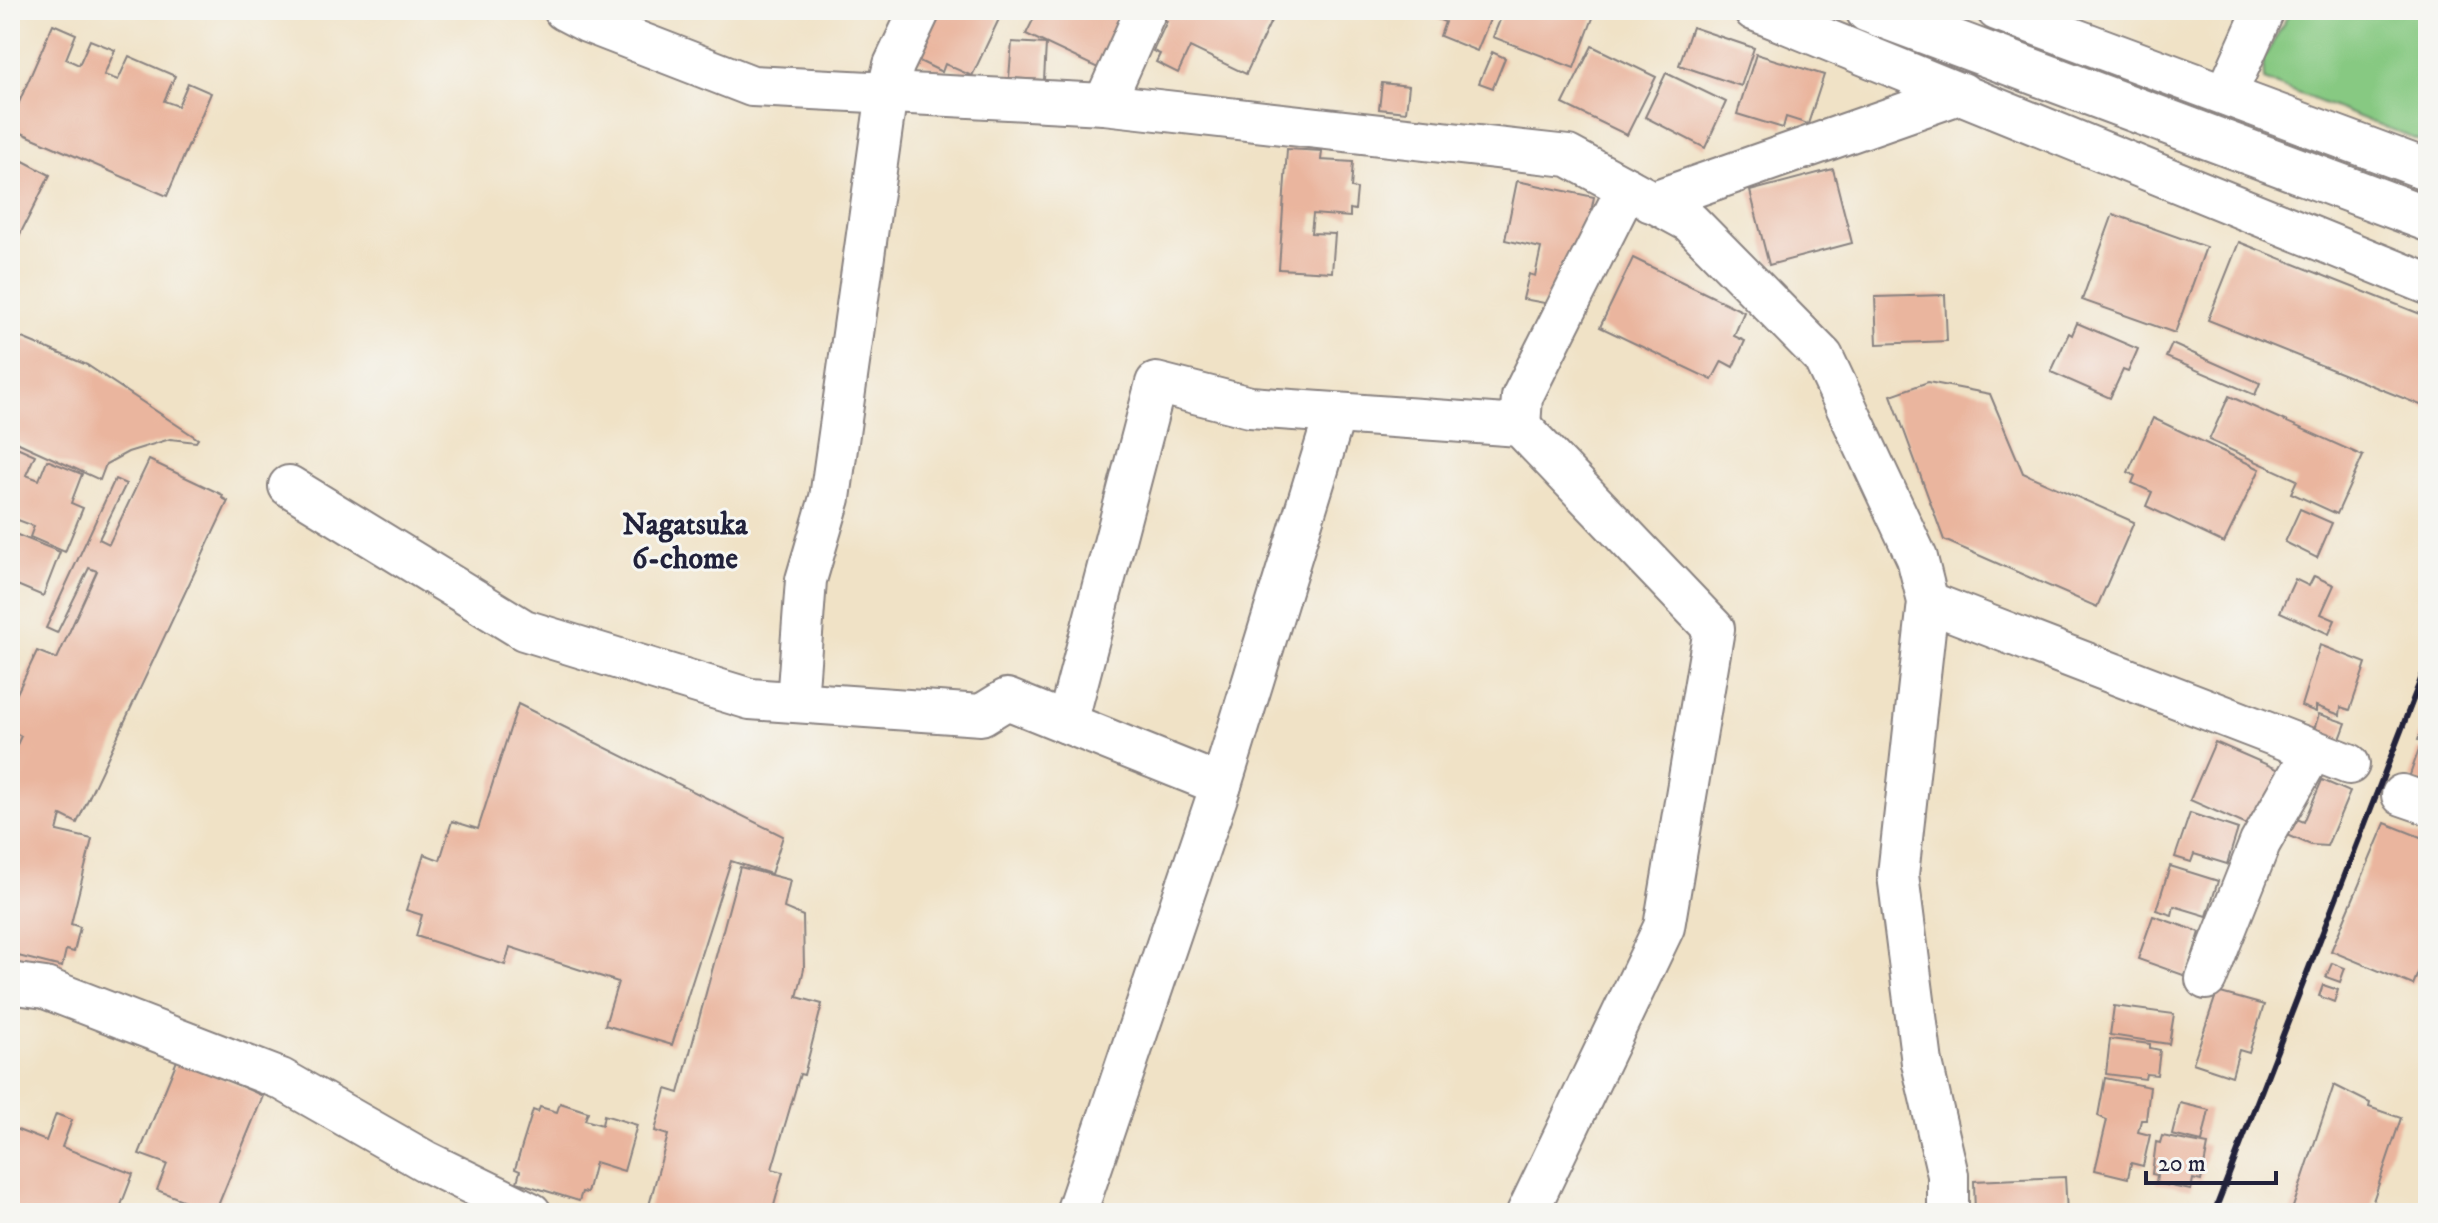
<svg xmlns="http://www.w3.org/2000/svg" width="2438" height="1223" viewBox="0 0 2438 1223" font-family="'IM FELL DW Pica',serif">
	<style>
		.green { fill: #87c982; stroke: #54765e; stroke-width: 2 }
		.building { fill: #eab59e }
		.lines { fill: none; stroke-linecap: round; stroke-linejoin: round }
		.street-casing { stroke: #898280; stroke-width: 44 }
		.secondary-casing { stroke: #898280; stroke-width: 48 }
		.street { stroke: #fff; stroke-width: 40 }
		.secondary { stroke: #fff; stroke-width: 44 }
		.rail { stroke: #22223b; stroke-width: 6 }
		.labels { text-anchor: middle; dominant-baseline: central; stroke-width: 6; stroke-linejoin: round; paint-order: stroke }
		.neighbourhood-label { font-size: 30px; font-weight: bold; fill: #22223b; stroke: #f6f6f2 }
	</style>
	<rect width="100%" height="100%" fill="#f6f6f2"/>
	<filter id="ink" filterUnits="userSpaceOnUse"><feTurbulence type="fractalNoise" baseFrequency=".0125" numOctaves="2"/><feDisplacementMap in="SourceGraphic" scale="16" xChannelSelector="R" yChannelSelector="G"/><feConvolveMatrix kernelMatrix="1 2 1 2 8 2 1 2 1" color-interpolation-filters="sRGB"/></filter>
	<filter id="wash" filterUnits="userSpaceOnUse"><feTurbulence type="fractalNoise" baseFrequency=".006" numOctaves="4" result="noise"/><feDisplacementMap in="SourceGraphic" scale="32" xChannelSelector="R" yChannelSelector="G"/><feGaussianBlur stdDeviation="1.8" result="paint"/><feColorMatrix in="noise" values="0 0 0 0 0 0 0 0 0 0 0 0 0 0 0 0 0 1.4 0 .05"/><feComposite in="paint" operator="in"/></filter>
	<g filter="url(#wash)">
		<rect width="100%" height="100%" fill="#f0e2c6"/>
		<path class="green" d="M 2291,10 L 2428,10 L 2428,144 L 2264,80 L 2263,60 Z"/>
		<g id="blocks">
			<g class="building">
				<path d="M 933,10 L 979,10 L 999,19 L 972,76 L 945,64 L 942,72 L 911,57 Z"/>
				<path d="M 1038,10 L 1128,10 L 1100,69 L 1026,34 Z"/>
				<path d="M 1167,10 L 1248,10 L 1271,21 L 1246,74 L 1190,47 L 1178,73 L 1156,62 L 1160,54 L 1153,51 L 1167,21 L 1162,19 Z"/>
				<path d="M 1440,10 L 1494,10 L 1477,51 L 1440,36 L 1445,22 L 1437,19 Z"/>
				<path d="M 1504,10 L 1596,10 L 1574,68 L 1493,37 Z"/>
				<path d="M 53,24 L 76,34 L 66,59 L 79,65 L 90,40 L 115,50 L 104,75 L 118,80 L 129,56 L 175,76 L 164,101 L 178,106 L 188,83 L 211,93 L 167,196 L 10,128 L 10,123 Z"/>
				<path d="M 1692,27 L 1754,48 L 1741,86 L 1679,65 Z"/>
				<path d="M 1012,42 L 1046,44 L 1044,80 L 1009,78 Z"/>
				<path d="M 1592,46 L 1656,77 L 1627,135 L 1563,104 Z"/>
				<path d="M 1492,52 L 1505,58 L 1493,88 L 1479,83 Z"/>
				<path d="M 1756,54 L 1824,75 L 1808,124 L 1786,117 L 1783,128 L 1737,114 Z"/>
				<path d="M 1666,73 L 1726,102 L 1705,148 L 1645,117 Z"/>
				<path d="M 1382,83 L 1409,86 L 1406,112 L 1379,109 Z"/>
				<path d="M 1287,149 L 1322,151 L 1321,160 L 1353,162 L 1351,188 L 1357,189 L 1355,210 L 1350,209 L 1350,217 L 1313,214 L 1311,233 L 1335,234 L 1332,272 L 1279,269 Z"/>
				<path d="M 10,154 L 50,175 L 10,254 Z"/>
				<path d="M 1833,169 L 1852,243 L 1769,265 L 1750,191 Z"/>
				<path d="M 1517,181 L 1594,197 L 1585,242 L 1555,305 L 1523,299 L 1529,274 L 1535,276 L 1541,248 L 1505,240 Z"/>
				<path d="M 2113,214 L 2206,247 L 2175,333 L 2082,300 Z"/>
				<path d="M 2239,242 L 2428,317 L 2428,408 L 2208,320 Z"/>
				<path d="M 1633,258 L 1744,312 L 1734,336 L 1745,341 L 1733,367 L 1722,361 L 1712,380 L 1600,327 Z"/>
				<path d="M 1945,295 L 1947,341 L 1877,344 L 1875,297 Z"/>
				<path d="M 2077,323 L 2138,349 L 2128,372 L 2123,370 L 2110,398 L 2051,372 L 2069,333 L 2072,335 Z"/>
				<path d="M 10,333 L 87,365 L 198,439 L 196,442 L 170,439 L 128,452 L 106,464 L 100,480 L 10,439 Z"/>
				<path d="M 2172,344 L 2260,383 L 2255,395 L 2166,357 Z"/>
				<path d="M 1928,382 L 1990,394 L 2023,473 L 2134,522 L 2097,607 L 1944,540 L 1891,395 Z"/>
				<path d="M 2229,396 L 2363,456 L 2337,514 L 2291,493 L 2297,480 L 2209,440 Z"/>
				<path d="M 2153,418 L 2260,469 L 2224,543 L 2146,506 L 2152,492 L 2132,483 L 2135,476 L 2128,472 Z"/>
				<path d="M 10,444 L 35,455 L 26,475 L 39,480 L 47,460 L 82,474 L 71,503 L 83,508 L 65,552 L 30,537 L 34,526 L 10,517 Z"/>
				<path d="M 149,460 L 223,495 L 222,498 L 228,501 L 77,823 L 61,815 L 57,831 L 92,839 L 71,924 L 80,927 L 74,952 L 66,950 L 62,967 L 10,954 L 10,760 L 21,736 L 10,730 L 10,708 L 37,651 L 57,659 L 97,571 L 89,568 L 57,633 L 46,628 L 115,479 L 126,484 L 99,539 L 109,544 Z"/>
				<path d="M 2300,509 L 2332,523 L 2317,558 L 2285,542 Z"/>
				<path d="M 10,532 L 60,552 L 43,596 L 10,582 Z"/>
				<path d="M 2314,576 L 2334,585 L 2321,614 L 2335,620 L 2329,634 L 2280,612 L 2295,579 L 2309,586 Z"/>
				<path d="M 2320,645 L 2366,663 L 2350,710 L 2341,707 L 2340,715 L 2316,706 L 2316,712 L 2301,706 Z"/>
				<path d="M 518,704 L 783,836 L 771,874 L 731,861 L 672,1045 L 605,1025 L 618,982 L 510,947 L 505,965 L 416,936 L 422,915 L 406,910 L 424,854 L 440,860 L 452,821 L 478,829 Z"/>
				<path d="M 2427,712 L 2428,712 L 2428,743 L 2418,740 Z"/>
				<path d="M 2319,714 L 2346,723 L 2339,742 L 2313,733 Z"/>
				<path d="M 2215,742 L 2284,772 L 2256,829 L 2190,800 Z"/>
				<path d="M 2419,749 L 2428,752 L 2428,785 L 2409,778 Z"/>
				<path d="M 2322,780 L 2350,792 L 2327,846 L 2311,845 L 2285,834 L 2292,817 L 2304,822 Z"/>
				<path d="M 2190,813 L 2238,829 L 2227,864 L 2194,854 L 2191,862 L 2175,857 Z"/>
				<path d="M 2385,823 L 2428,840 L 2428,949 L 2413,985 L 2331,951 Z"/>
				<path d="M 2170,866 L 2218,881 L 2207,916 L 2174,906 L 2172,915 L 2156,910 Z"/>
				<path d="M 740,867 L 790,880 L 784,908 L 803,916 L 804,969 L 797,997 L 822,1004 L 804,1075 L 800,1074 L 772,1169 L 783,1172 L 772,1213 L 647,1213 L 668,1135 L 655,1131 L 666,1089 L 679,1093 Z"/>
				<path d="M 2153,916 L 2200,932 L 2186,976 L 2138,959 Z"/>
				<path d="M 2332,963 L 2345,968 L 2340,982 L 2326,977 Z"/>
				<path d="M 2323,985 L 2338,990 L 2334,1002 L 2319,996 Z"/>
				<path d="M 2217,992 L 2264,1005 L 2249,1053 L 2239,1050 L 2232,1076 L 2193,1063 Z"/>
				<path d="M 2114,1006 L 2174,1014 L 2169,1044 L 2110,1035 Z"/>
				<path d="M 2110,1039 L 2150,1044 L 2150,1048 L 2160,1050 L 2157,1075 L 2146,1074 L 2145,1079 L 2106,1074 Z"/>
				<path d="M 178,1058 L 263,1096 L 215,1213 L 157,1190 L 167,1164 L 139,1154 Z"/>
				<path d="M 2105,1078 L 2150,1087 L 2146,1120 L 2141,1120 L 2138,1132 L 2150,1135 L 2143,1166 L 2131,1163 L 2128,1178 L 2095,1170 L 2107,1120 L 2098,1116 Z"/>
				<path d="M 2334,1085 L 2370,1103 L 2369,1107 L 2401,1118 L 2369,1213 L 2291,1213 Z"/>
				<path d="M 560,1103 L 588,1112 L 585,1120 L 602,1125 L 604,1115 L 637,1125 L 624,1171 L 595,1162 L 587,1193 L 582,1192 L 579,1201 L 517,1182 L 520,1171 L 515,1169 L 533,1110 L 538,1112 L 540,1107 L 557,1112 Z"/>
				<path d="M 2180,1103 L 2209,1110 L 2202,1142 L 2172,1135 Z"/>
				<path d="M 56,1114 L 72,1120 L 62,1147 L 133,1174 L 118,1213 L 10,1213 L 10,1127 L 46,1141 Z"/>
				<path d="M 2162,1136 L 2208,1145 L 2201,1181 L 2193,1179 L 2191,1190 L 2156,1183 L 2157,1175 L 2152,1174 L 2156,1142 L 2160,1143 Z"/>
				<path d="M 2065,1177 L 2067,1213 L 1975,1213 L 1974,1181 Z"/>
			</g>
		</g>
	</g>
	<g filter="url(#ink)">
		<use href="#blocks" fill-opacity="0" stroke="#898280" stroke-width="2"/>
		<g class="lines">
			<defs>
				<g id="street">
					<path d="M 564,10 L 587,22 L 752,86 L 1104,104 L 1568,156 L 1690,222 L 1823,357 L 1917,558 L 1928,602 L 1898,875 L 1922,1063 L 1948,1175 L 1948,1213"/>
					<path d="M 1754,10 L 2428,284"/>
					<path d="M 1997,10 L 2428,170"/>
					<path d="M 2230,86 L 2264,10"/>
					<path d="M 1104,104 L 1146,10"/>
					<path d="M 1651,202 L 1962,93"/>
					<path d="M 1520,426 L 1522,397 L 1627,188"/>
					<path d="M 289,486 L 524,630 L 750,699 L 981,715 L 1007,699 L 1221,785"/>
					<path d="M 1928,602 L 2349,764"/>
					<path d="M 797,702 L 806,580 L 830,498 L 887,92 L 894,65 L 920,10"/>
					<path d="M 1067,723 L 1156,383 L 1250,407 L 1520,426 L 1714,629 L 1664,927 L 1527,1213"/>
					<path d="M 2402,795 L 2428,804"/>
					<path d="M 2206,979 L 2260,843 L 2313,750"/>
					<path d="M 10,983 L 45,988 L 281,1079 L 425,1161 L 531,1213"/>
					<path d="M 1076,1213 L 1221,785 L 1335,414"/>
				</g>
				<path id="secondary" d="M 1868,10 L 2428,219"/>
			</defs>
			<use href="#street" class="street-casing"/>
			<use href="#secondary" class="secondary-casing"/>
			<use href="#street" class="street"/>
			<use href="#secondary" class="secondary"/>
			<path class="rail" d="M 2214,1213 L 2428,661"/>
		</g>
	</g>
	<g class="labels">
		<g class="neighbourhood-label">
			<text x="685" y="525">Nagatsuka<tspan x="685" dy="34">6-chome</tspan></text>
		</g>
	</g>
	<rect width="2438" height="1223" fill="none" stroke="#f6f6f2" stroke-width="40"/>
	<path d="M2146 1171v12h130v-12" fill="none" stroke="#22223b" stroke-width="4"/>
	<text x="2158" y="1171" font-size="24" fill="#22223b" stroke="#f6f6f2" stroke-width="6" paint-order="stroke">20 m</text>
</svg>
